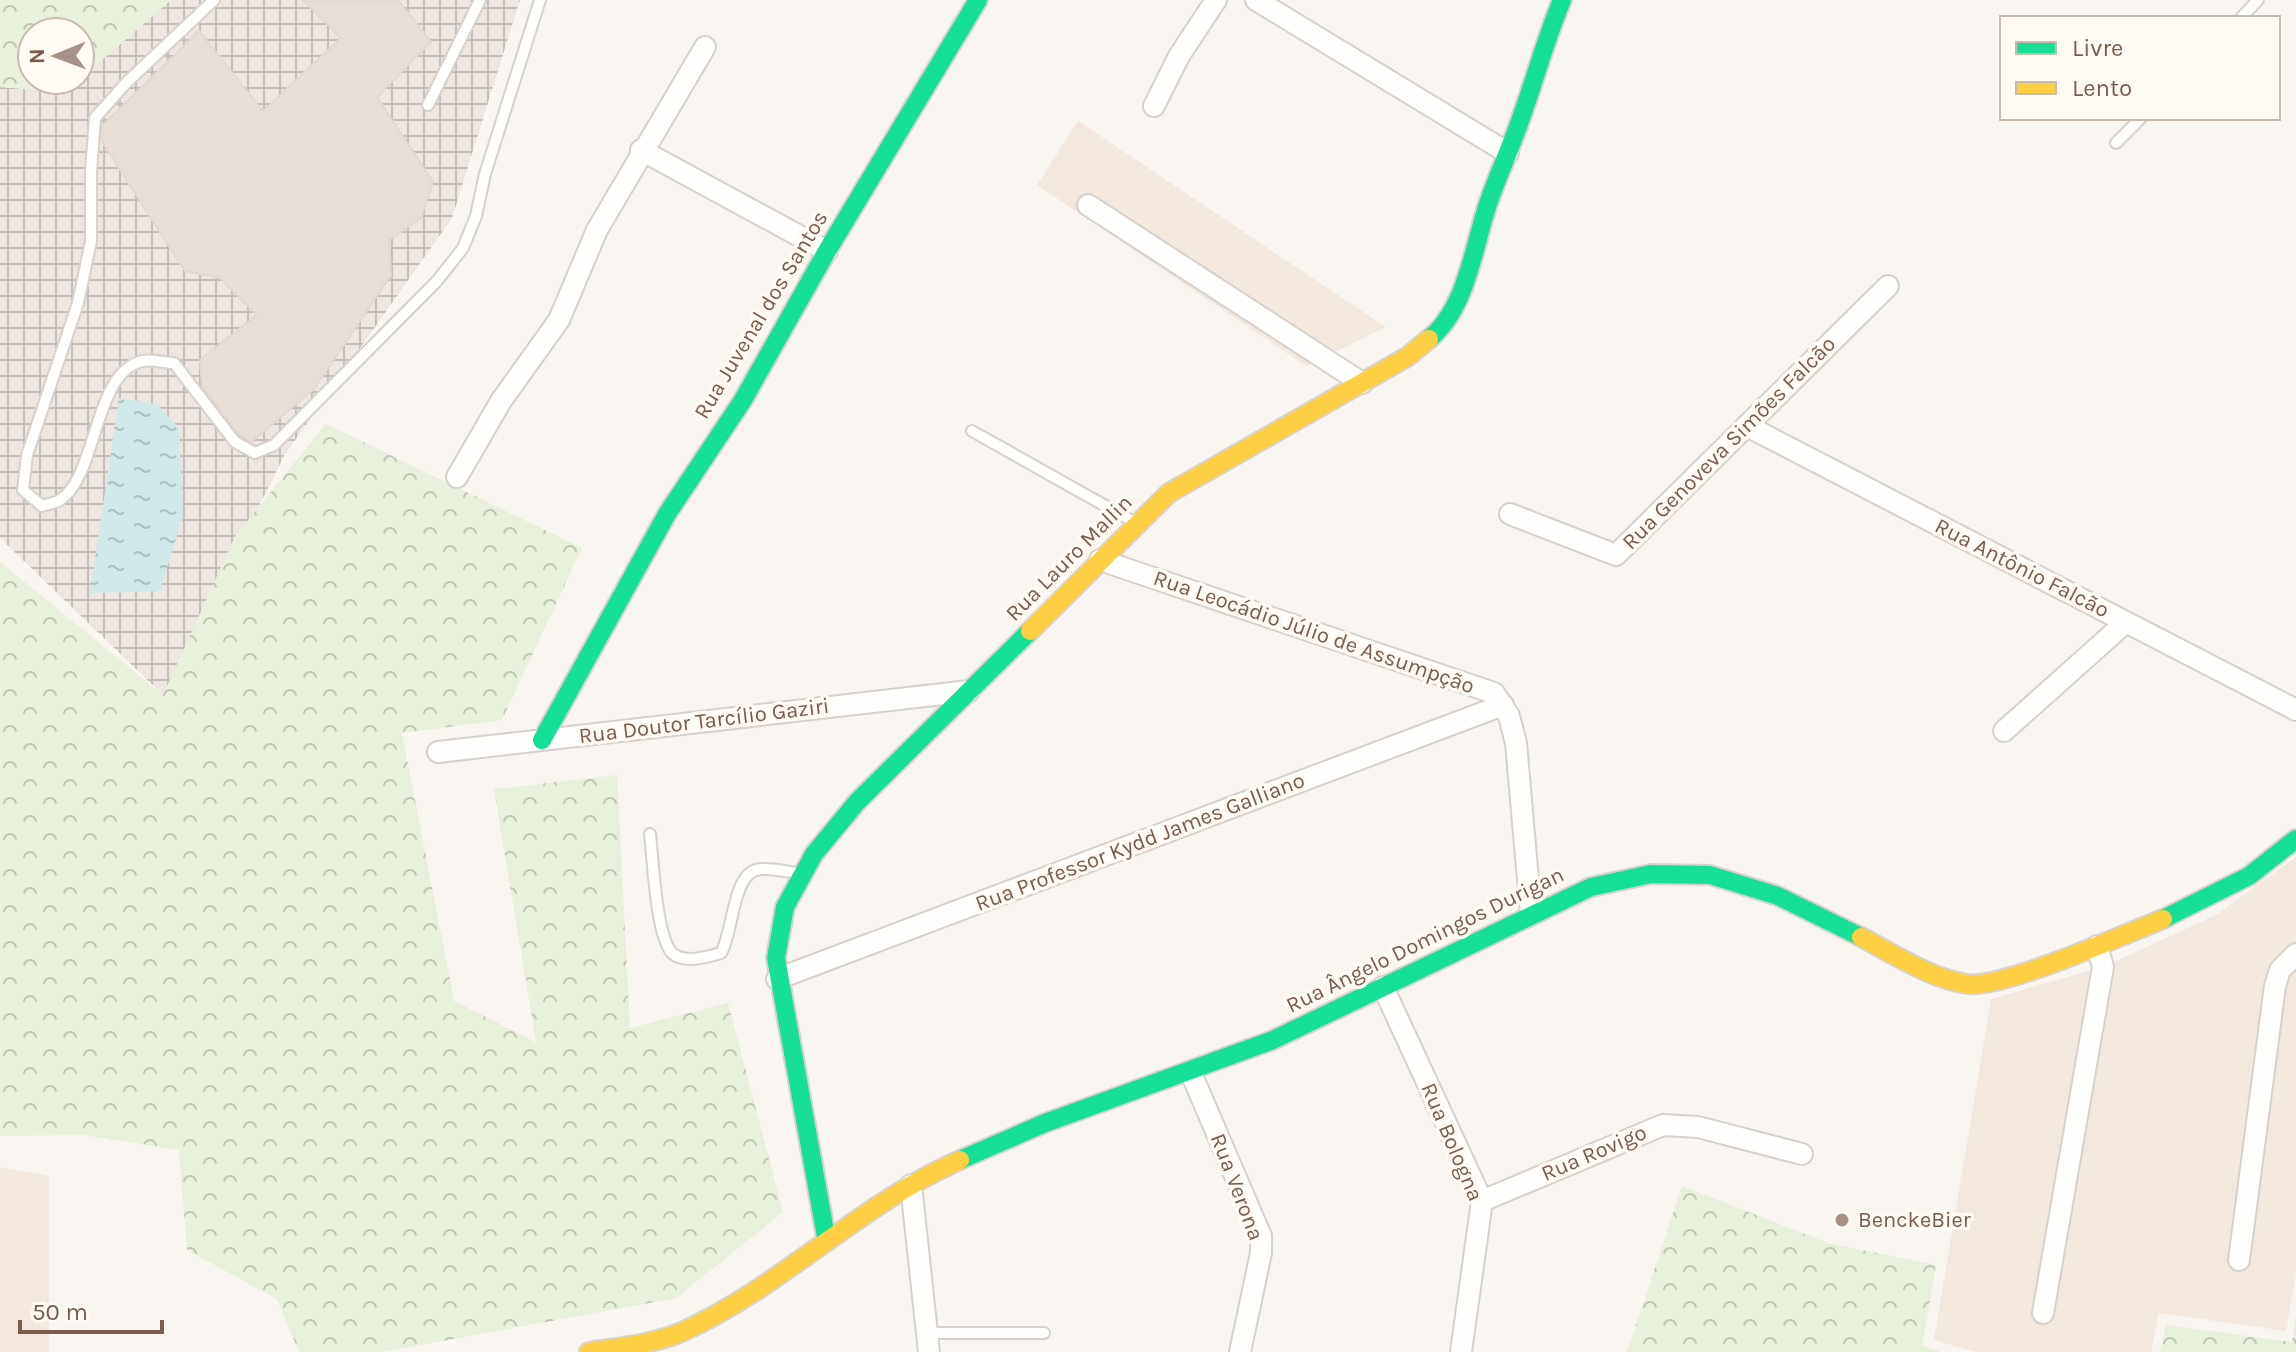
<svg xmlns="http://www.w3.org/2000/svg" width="2296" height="1352" viewBox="0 0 2296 1352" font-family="Karla,sans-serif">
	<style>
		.residential { fill: #f2e8de }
		.industrial { fill: url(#industrial-grid) }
		.forest { fill: url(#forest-crowns) }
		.water { fill: url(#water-ripples) }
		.building { fill: #e6ded7; stroke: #e2d8d2; stroke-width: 2 }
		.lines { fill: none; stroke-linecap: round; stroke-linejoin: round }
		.lane-casing { stroke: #d7d1cb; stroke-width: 14 }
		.street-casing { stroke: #d7d1cb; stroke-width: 24 }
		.fast-casing { stroke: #d9d2cb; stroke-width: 22 }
		.slow-casing { stroke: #d9d2cb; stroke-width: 22 }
		.lane { stroke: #fefefd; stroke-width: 10 }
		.street { stroke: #fefefd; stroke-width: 20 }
		.fast { stroke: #16e098; stroke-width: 18 }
		.slow { stroke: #ffcf43; stroke-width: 18 }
		.poi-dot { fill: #a69286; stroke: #fffaf3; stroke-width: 3 }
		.labels { text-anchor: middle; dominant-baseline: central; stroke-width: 7; stroke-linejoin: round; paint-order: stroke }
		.street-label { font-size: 22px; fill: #7a5c4d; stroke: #fffaf3 }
		.poi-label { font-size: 22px; fill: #7a5c4d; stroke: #fffaf3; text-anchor: start }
	</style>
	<defs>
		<pattern id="industrial-grid" width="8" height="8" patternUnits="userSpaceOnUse" patternTransform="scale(2)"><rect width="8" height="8" fill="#ede5e0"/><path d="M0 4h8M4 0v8" fill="none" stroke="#c5bdb8"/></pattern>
		<pattern id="forest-crowns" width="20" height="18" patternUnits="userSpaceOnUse" patternTransform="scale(2)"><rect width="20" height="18" fill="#e7f0db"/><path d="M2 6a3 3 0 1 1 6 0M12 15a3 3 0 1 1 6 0" fill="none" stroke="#c0c6b4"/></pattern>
		<pattern id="water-ripples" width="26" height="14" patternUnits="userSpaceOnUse" patternTransform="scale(2)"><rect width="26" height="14" fill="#d0e8ea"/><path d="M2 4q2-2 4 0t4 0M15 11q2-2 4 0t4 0" fill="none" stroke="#aebfc0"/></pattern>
	</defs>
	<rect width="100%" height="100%" fill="#f9f5f0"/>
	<g class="residential">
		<path d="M 1078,121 L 1386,327 L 1306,366 L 1037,185 Z"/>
		<path d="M 2296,857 L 2296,1273 L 2286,1331 L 2159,1313 L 2151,1352 L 1975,1352 L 1934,1340 L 1991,999 L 2103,967 L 2216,915 Z"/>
		<path d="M 0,1167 L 49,1176 L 49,1352 L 0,1352 Z"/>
	</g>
	<path class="industrial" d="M 171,0 L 520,0 L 452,218 L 284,456 L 164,696 L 0,538 L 0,87 L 65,92 Z"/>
	<g class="forest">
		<path d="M 0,0 L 171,0 L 80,79 L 80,32 L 32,32 L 32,80 L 79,80 L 65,92 L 0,87 Z"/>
		<path d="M 326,424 L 582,548 L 502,720 L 402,733 L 454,1001 L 536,1042 L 494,789 L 617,775 L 630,1028 L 728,1003 L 783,1212 L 676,1298 L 383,1352 L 299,1352 L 277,1299 L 187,1250 L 179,1150 L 83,1135 L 0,1136 L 0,562 L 163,695 L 235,536 Z"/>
		<path d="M 1682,1186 L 1828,1243 L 1936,1265 L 1922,1346 L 1941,1352 L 1627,1352 Z"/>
		<path d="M 2296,1315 L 2296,1352 L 2160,1352 L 2166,1325 L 2292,1342 Z"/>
	</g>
	<path class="water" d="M 119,398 L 157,404 L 179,428 L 183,516 L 160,591 L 90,593 Z"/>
	<path class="building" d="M 303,0 L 398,0 L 431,42 L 377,97 L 433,182 L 421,218 L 389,240 L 391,275 L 314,389 L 251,442 L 240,436 L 202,386 L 200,360 L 257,315 L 220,278 L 185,271 L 101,140 L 102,126 L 199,31 L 263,111 L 341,38 Z"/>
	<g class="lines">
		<defs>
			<g id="lane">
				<path d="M 214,0 L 126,83 L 95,118 L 91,171 L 91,241 L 78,303 L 27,455 L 23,490 L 42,506 C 47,504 56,503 60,500 C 98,476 93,371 143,361 C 152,359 165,363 174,363 L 235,442 L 255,453 L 274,445 L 437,281 L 463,248 L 476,216 L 485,174 L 540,0"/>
				<path d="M 2241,18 L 2258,0"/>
				<path d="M 428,105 L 480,0"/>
				<path d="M 2116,143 L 2141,118"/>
				<path d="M 972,431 L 1134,522"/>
				<path d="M 650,834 C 653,859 656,936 672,953 C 684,964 707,957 721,953 C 734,931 732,870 761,869 C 773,868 787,872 799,873"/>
				<path d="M 928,1333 L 1044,1333"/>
			</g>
			<g id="street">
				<path d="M 1256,0 L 1508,153"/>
				<path d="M 1154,106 L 1179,56 L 1216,0"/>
				<path d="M 641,150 L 827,251"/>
				<path d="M 1088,205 L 1362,383"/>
				<path d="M 1747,426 L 2296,710"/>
				<path d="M 457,477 L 501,401 L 559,320 L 597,230 L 705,47"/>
				<path d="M 1510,514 L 1616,555 L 1888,286"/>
				<path d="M 1100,560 L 1494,693 L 1509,716 L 1516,743 L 1531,914"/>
				<path d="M 2004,731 L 2126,622"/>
				<path d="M 438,752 L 969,691"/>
				<path d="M 777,979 L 1503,705"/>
				<path d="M 1383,987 L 1482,1201 L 1461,1352"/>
				<path d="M 1191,1073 L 1261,1236 L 1261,1253 L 1240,1352"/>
				<path d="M 911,1185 L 929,1352"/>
				<path d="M 1482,1201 L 1663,1125 L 1698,1127 L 1802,1154"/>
				<path d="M 2239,1260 L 2275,986 L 2280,970 L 2296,954"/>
				<path d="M 2043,1313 L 2103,967 L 2097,946"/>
			</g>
			<g id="fast">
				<path d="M 1429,339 C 1466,309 1473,250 1487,207 C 1497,176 1512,146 1522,115 C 1536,76 1546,38 1562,0"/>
				<path d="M 542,740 L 667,514 L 743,400 L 827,251 L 978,0"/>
				<path d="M 2163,919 L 2249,876 L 2296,839"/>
				<path d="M 960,1160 L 1045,1123 L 1273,1040 L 1591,887 L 1651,874 L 1710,875 L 1778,896 L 1861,937"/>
				<path d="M 826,1237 L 776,958 L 785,907 L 814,854 L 857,802 L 1030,631"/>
			</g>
			<g id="slow">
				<path d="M 1030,631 L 1169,493 L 1407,357 L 1429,339"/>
				<path d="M 1861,937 C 1894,954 1929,978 1967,984 C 2002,989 2125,934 2163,919"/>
				<path d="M 589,1352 C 620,1347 655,1344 684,1331 C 782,1286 860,1204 960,1160"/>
			</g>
		</defs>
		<use href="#lane" class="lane-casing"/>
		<use href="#street" class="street-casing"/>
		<use href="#fast" class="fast-casing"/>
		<use href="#slow" class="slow-casing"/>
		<use href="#lane" class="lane"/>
		<use href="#street" class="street"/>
		<use href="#fast" class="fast"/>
		<use href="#slow" class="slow"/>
	</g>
	<circle class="poi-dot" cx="1842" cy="1220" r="8"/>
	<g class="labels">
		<g class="street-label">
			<text transform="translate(761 315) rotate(-59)">Rua Juvenal dos Santos</text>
			<text transform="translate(1729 443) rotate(-45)">Rua Genoveva Simões Falcão</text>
			<text transform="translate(1069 558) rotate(-45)">Rua Lauro Mallin</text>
			<text transform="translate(2022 568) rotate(27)">Rua Antônio Falcão</text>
			<text transform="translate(1314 632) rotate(19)">Rua Leocádio Júlio de Assumpção</text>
			<text transform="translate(704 721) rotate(-7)">Rua Doutor Tarcílio Gaziri</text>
			<text transform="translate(1140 842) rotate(-21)">Rua Professor Kydd James Galliano</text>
			<text transform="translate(1425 940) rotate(-26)">Rua Ângelo Domingos Durigan</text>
			<text transform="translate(1452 1142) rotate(67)">Rua Bologna</text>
			<text transform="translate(1594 1153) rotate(-23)">Rua Rovigo</text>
			<text transform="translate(1237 1187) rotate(69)">Rua Verona</text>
		</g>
		<g class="poi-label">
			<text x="1858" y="1220">BenckeBier</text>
		</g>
	</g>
	<rect x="2000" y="16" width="280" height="104" fill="#fffaf3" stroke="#cabbb1" stroke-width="2"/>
	<rect x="2016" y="42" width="40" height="12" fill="#16e098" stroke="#cabbb1" stroke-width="2"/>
	<text x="2072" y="56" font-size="24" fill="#7a5c4d">Livre</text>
	<rect x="2016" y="82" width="40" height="12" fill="#ffcf43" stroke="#cabbb1" stroke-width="2"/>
	<text x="2072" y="96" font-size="24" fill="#7a5c4d">Lento</text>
	<g transform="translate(56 56) rotate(269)"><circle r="38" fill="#fffaf3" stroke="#cabbb1" stroke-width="2"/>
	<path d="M0-6L14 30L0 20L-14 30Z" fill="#a69286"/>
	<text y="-12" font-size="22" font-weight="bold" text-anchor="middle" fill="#7a5c4d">N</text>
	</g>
	<path d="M20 1320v12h142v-12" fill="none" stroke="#7a5c4d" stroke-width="4"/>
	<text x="32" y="1320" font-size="24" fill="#7a5c4d" stroke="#fffaf3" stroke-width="6" paint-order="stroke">50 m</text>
</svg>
